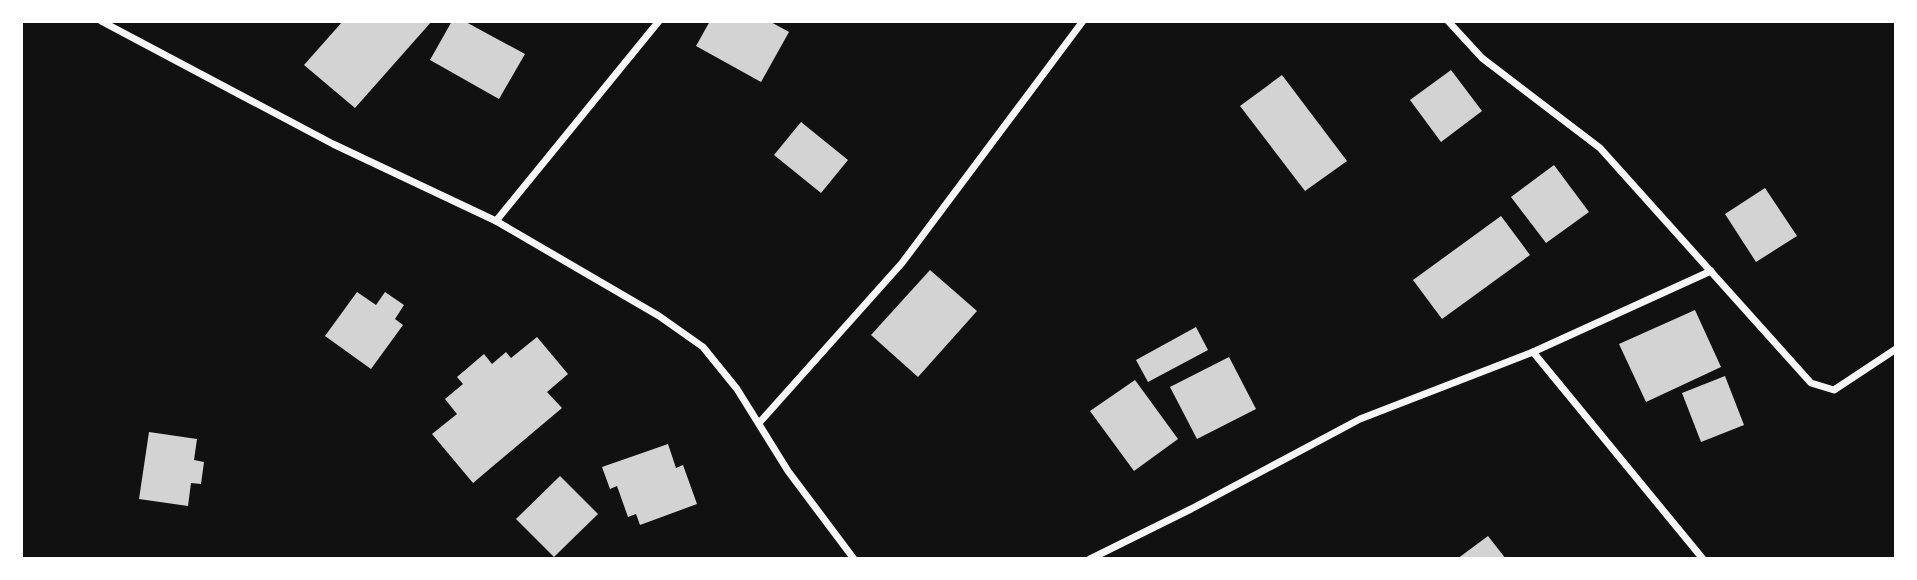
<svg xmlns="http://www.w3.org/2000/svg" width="1917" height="580" viewBox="0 0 1917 580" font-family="Roboto,sans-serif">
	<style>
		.building { fill: #d3d3d3 }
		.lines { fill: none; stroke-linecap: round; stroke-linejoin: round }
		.minor { stroke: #f5f5f5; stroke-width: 7 }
	</style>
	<rect width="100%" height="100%" fill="#111"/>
	<g class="building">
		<path d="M 343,21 L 432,21 L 355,108 L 304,65 Z"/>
		<path d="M 452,21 L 464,21 L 525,54 L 499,99 L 430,60 Z"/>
		<path d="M 710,21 L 769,21 L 789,32 L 761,82 L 696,46 Z"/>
		<path d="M 1451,70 L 1482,111 L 1441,142 L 1410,100 Z"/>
		<path d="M 1282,75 L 1347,161 L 1305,191 L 1240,106 Z"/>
		<path d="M 801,122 L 848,160 L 821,193 L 774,155 Z"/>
		<path d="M 1554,165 L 1589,212 L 1546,243 L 1511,197 Z"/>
		<path d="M 1765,188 L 1797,236 L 1756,262 L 1725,214 Z"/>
		<path d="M 1501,216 L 1530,255 L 1442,319 L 1413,280 Z"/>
		<path d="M 930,270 L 977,311 L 918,377 L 871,335 Z"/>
		<path d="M 357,292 L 376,305 L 385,292 L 404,305 L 395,319 L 403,325 L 371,369 L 325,336 Z"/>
		<path d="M 1695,310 L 1721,367 L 1646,402 L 1619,344 Z"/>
		<path d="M 1196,327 L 1208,350 L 1148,382 L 1136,360 Z"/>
		<path d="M 537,337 L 568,374 L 547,392 L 562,408 L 473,483 L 432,434 L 457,414 L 445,399 L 463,384 L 457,377 L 484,354 L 492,364 L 506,352 L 511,358 Z"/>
		<path d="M 1229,357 L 1256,409 L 1197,439 L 1170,387 Z"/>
		<path d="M 1725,376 L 1744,425 L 1701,442 L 1682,393 Z"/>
		<path d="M 1135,380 L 1178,439 L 1134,471 L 1090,411 Z"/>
		<path d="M 149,432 L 197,439 L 194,460 L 204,462 L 201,484 L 191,483 L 188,506 L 139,499 Z"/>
		<path d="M 668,444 L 676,468 L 683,465 L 697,504 L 640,525 L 636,514 L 628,517 L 617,486 L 610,489 L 602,467 Z"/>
		<path d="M 560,476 L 598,514 L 554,557 L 516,519 Z"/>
		<path d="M 1488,536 L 1506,559 L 1457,559 Z"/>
	</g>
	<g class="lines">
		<g class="minor">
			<path d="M 101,21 L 333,144 L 496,221 L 659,316 L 703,347 L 737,389 L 788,471 L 854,559"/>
			<path d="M 1448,21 L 1482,58 L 1600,148 L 1811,383 L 1834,390 L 1896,349"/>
			<path d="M 496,221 L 659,21"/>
			<path d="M 1533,352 L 1703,559"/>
			<path d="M 760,422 L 902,263 L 1083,21"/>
			<path d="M 1090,559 L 1191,509 L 1360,419 L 1533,352 L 1711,271"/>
		</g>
	</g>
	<rect width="1917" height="580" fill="none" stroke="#ffffff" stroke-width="46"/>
</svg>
